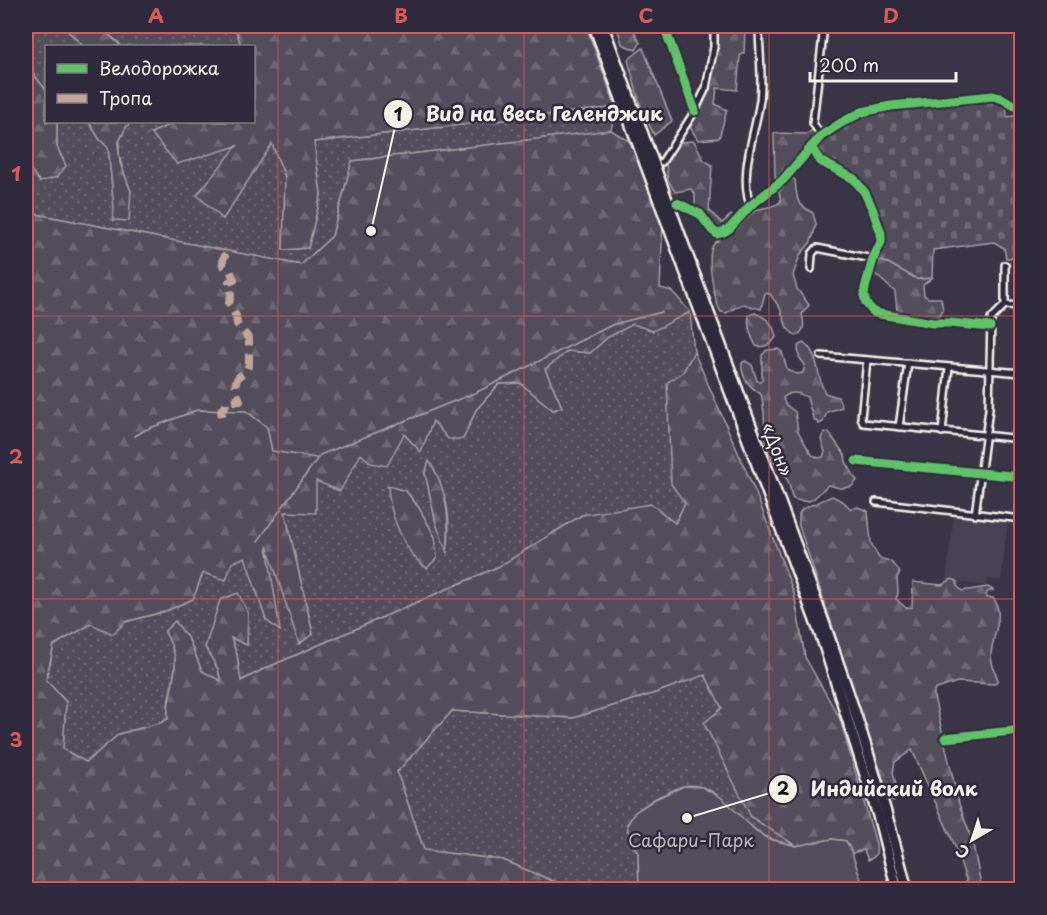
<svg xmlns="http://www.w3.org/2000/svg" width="1047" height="915" viewBox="0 0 1047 915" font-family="'Playpen Sans',sans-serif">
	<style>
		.built { fill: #484352 }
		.grass { fill: url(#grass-dots); stroke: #a4a0a2; stroke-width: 1.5; fill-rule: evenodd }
		.forest { fill: url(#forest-firs); stroke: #a4a0a2; stroke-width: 1.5 }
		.cemetery { fill: url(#cemetery-stones); stroke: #a4a0a2; stroke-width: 1.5 }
		.green { fill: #534e5c; stroke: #a4a0a2; stroke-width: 1.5 }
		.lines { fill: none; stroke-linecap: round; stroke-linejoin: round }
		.stream { stroke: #aaa6a7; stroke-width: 1.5 }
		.street-casing { stroke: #f4f1e8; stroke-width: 10 }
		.highway-casing { stroke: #f4f1e8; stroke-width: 14 }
		.street { stroke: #2f2a3d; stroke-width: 5 }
		.highway { stroke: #2f2a3d; stroke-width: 9 }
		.quiet { stroke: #c0a59a; stroke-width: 8; stroke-dasharray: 15 8; stroke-linecap: butt }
		.cycleway-casing { stroke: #2f2a3d; stroke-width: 13 }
		.cycleway { stroke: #61c268; stroke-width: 9 }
		.grid { fill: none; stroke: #de5a58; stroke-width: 1.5; stroke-opacity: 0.55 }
		.labels { text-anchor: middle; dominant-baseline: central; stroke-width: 5; stroke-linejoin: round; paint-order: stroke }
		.street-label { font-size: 18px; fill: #f4f1e8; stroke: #2f2a3d }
		.park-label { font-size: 18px; fill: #bcb8b7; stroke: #2f2a3d }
		.leader { fill: none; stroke: #f4f1e8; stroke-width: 2 }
		.callout-dot { fill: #f4f1e8; stroke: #2f2a3d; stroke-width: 2 }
		.mark-label { font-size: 18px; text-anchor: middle; font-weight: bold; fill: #111 }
		.callout-label { font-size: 20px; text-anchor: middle; font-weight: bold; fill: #f4f1e8; stroke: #2f2a3d; stroke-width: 5; stroke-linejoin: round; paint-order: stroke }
		.neatline { fill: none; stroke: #de5a58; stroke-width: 2 }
		.grid-label { font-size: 20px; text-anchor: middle; font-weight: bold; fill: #de5a58 }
	</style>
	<defs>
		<pattern id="grass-dots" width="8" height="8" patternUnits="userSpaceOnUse" patternTransform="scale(1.5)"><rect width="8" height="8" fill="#534e5c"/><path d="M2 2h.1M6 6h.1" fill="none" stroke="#6c6873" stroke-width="1.8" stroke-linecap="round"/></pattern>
		<pattern id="forest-firs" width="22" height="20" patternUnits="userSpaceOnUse" patternTransform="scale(1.5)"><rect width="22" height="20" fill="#534e5c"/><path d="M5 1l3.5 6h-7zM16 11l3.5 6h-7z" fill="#6c6873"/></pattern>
		<pattern id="cemetery-stones" width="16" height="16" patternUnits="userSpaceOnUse" patternTransform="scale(1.5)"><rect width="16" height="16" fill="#534e5c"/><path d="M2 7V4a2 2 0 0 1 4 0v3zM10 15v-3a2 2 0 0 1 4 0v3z" fill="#6c6873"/></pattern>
	</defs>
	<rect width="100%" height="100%" fill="#3b3647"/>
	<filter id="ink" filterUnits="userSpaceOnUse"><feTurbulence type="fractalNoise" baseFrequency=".0167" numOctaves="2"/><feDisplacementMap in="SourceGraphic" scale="12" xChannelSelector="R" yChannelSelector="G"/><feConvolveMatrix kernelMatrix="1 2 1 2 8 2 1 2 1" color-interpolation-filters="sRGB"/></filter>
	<g filter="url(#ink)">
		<path class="built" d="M 954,514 L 1008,520 L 1001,580 L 987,579 L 986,586 L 946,581 Z"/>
		<g class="grass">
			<path d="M 26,26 L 63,26 L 83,46 L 46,46 L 46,90 L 26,65 Z"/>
			<path d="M 99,26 L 134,26 L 138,32 L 159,33 L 160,26 L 235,26 L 241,46 L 120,46 L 119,43 Z"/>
			<path d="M 616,107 L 611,130 L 352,161 L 332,236 L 301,265 L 26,212 L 26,164 L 40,182 L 66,166 L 57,147 L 57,122 L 89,122 L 100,140 L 108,147 L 114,207 L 114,220 L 131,191 C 122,168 109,142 131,122 L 176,122 L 151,133 L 238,146 L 272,144 L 285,177 L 283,250 L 308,248 L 321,195 L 314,142 Z"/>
			<path d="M 690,312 L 694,352 L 683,372 L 685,503 L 675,523 L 582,515 L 500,566 L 264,669 L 240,681 L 237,655 L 231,637 L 247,644 L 248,613 L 205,647 L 218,669 L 221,682 L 202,671 L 189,640 L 175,622 L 165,631 C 168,639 174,649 175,658 C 177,679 165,698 168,719 L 160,723 L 119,734 L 86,763 L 63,749 L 66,702 L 46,680 L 54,645 L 91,624 L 125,622 L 166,611 L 193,599 L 203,573 L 246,557 L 266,620 L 266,540 L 299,644 L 313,634 L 285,512 L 315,481 L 361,454 L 404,434 L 421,452 L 433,420 L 448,438 L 463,439 L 476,410 L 499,384 L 520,383 L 553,410 L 562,407 L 545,369 L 568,351 L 590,353 L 608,337 L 633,324 L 672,320 ZM 425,473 C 430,478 438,483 442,490 C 450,506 450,533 447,551 L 436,523 ZM 388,487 L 406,491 L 419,508 L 435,537 Z"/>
			<path d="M 705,674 L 722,708 L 751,816 L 796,846 C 782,842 769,840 757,831 C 734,816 717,780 684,786 C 677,787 669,793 662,795 C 647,802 636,810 627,824 L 630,838 L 638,853 L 639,889 L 572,889 L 503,860 L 424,850 L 397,772 L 452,711 L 573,718 L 652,694 Z"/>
		</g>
		<g class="forest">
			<path d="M 63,26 L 99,26 L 119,44 L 120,46 L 83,46 Z"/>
			<path d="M 235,26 L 586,26 L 616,107 L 314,142 L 321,195 L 308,248 L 283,250 L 285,177 L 272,144 L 223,219 L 197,195 L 237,146 L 177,164 L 151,133 L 176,122 L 254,122 L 254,46 L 241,46 Z"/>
			<path d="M 617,26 L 632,26 L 640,43 L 636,50 L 622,44 Z"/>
			<path d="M 715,26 L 745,26 L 744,53 L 740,56 L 737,90 L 717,88 L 715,104 L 727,110 L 719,138 L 698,140 L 690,127 L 709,90 L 718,32 Z"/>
			<path d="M 643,48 L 672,121 L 654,135 L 641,107 L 628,60 Z"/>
			<path d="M 26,65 L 46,90 L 46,122 L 57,122 L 57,147 L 66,166 L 57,177 L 40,182 C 27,166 18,153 31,134 L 26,125 Z"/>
			<path d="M 89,122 L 131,122 L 126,127 L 118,144 L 120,163 L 131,191 L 129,221 L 113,220 L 114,207 L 108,147 L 100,140 Z"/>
			<path d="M 814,129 L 817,137 L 791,164 L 781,178 L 775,177 L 774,133 L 807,134 Z"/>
			<path d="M 611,130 L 632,143 L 663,221 L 660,288 L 672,291 L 690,312 L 653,331 L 633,324 L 608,337 L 590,353 L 568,351 L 545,369 L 562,407 L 553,410 L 520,383 L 499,384 L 476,410 L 463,439 L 448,439 L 433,421 L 421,452 L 404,434 L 387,466 L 371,463 L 361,454 L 340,491 L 316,481 L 316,513 L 285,512 L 313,634 L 299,644 L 267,546 L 280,631 L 266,620 L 245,557 L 232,563 L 226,580 L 203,573 L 193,599 L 166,611 L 125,622 L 113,634 L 91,624 L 54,645 L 46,680 L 66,702 L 63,749 L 86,762 L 119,734 L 160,723 L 168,719 C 166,698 177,679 175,658 C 174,649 168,639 165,631 L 175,621 L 189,640 L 202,671 L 221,681 L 218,669 L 205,647 L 220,600 L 238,593 L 248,613 L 247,645 L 231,638 L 237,655 L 241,681 L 264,669 L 500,566 L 582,515 L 651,504 L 675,523 L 685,503 L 671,484 L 667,383 L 683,372 L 694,352 L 755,491 L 794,593 L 805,657 L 840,719 L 876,844 C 877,852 877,857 868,860 L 864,850 L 852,853 L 846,841 L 832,839 L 796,846 L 751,817 L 704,723 L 722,708 L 705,675 L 652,694 L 573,718 L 452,711 L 397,772 L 424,850 L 503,860 L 572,889 L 26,889 L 26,212 L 301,265 L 332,236 L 352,161 Z"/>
			<path d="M 694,141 L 704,160 L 712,165 L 709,210 L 722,223 L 731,215 L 735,219 L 724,228 L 716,229 L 695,206 L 695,194 L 691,189 L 675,192 L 668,180 L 666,163 L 680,142 Z"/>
			<path d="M 792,178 L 795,180 C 798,201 794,202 813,213 L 816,224 L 813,236 L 810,243 L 800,255 L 793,275 L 797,289 L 809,305 L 802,314 C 804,323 806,331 796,336 L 787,328 L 780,308 L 770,294 L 765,293 L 761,309 C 737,304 750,300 726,313 L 721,312 C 714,301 707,260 712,247 C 716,238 728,237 735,231 C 742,225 747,216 755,211 C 763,206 774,209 781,201 L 779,192 Z"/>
			<path d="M 876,259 L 888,263 L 917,279 L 932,278 L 923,285 L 924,295 L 928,298 L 941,298 L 943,310 L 939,316 C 925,321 909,318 897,310 L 895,292 L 873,272 Z"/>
			<path d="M 755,313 C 767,318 774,324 776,337 C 771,345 765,348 756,346 C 751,336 747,327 749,315 Z"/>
			<path d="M 803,343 C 820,353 816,376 825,393 L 838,397 L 842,407 L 827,412 L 823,422 L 819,424 L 813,418 L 807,397 C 798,393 791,390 783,398 L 785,404 L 795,412 L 798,431 L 807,447 L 812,455 L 819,458 L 823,457 L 825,452 L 821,439 L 824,432 L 829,433 L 845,455 L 846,462 L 857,481 L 851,487 L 840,488 L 828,485 C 812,499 814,505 793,499 C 789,493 792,488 788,481 C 782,470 772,463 768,450 C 763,432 766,412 761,394 C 749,387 741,377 742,363 L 745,361 L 752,365 L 757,381 L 760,382 L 762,379 L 762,355 L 767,350 L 778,349 L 782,352 L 787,369 L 796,374 L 803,373 L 805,365 L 799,357 L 798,346 Z"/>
			<path d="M 429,461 C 447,487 450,522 447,553 L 436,523 L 425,473 Z"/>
			<path d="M 388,486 L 406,491 L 419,508 L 435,537 L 437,558 L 427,568 C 404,554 389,512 388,486 Z"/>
			<path d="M 832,496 L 844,502 L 851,509 L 858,507 L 868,511 L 871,543 L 879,558 C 889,560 895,563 900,573 L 897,577 L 898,593 L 896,599 L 906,608 L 912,607 L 913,582 L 942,585 L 952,579 L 957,581 L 957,586 L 962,591 L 988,587 L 993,590 L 987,592 L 986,597 L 993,598 C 1006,614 991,638 991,656 C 991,664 996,673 998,680 L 994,684 L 957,682 L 934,690 L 934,697 L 959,804 L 972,840 L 982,889 L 969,889 L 955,846 L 912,750 L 895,762 L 893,772 L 899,797 L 893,801 L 889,797 L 799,526 L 799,514 L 802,509 Z"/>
		</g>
		<path class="cemetery" d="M 987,98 L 1006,105 L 1007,117 L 1021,115 L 1021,257 L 1006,258 L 1004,248 L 994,242 L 933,250 L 932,278 L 917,279 L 888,263 L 876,259 C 879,253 884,245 883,238 C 882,229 861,187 856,180 C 849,169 814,158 819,143 C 821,138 828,135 832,131 C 871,102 940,103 987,98 Z"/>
		<path class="green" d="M 684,786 L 702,787 L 722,798 L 755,830 L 769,839 L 796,846 L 832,839 L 846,841 L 852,853 L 864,889 L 639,889 L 638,853 L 630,838 L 627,825 L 635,812 L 655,799 Z"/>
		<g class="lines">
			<g class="stream">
				<path d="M 135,436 L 145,430 L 197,410 L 246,411 L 267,427 L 272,451 L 316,458"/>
				<path d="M 258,541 L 320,455 L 477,392 L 614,324 L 662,312"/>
			</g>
			<defs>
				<g id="street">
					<path d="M 664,26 L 695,111"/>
					<path d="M 977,26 L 1022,29"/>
					<path d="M 821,136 L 813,123 L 824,26"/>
					<path d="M 811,147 L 820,161 L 854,179 L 865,193 L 872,208 L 881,233 L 881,242 L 873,259 L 865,288 L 864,296 L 866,303 L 870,308 L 875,313 L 886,315 L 933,323 L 950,323 L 990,327"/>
					<path d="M 662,162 L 695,111 L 706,88 L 714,47 L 714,26"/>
					<path d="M 677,203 L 700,214 L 712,230 L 717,234 L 724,232 L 730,228 L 750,206 L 783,180 L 821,136 L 841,123 L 862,112 L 891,106 L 993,96 L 1003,99 L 1022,110"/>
					<path d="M 750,206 C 739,171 755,135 760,100 C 763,76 759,50 759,26"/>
					<path d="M 1005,265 L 1005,305"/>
					<path d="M 811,269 L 812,254 L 817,248 L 873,259"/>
					<path d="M 821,356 L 1022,373"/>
					<path d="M 867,360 L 861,418 L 863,423 L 1022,439"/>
					<path d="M 899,427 L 908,363"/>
					<path d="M 942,432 L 949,368"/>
					<path d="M 856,461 L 1022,477"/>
					<path d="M 876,502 L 1022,519"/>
					<path d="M 975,515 L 989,409 L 991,319 L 1005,305 L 1022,306"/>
					<path d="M 945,738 L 1022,730"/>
				</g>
				<g id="highway">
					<path d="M 594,26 L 823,642 L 879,819 L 897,890"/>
					<path d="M 603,26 C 652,158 700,291 750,423 C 808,577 867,730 907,890"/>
				</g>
			</defs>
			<use href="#street" class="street-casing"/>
			<use href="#highway" class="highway-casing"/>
			<use href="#street" class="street"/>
			<use href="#highway" class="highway"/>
			<path class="quiet" d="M 222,416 L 221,410 L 225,407 L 227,401 L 240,401 C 235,388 231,379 246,372 L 249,364 L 249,339 L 237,324 L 236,316 L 229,303 L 231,295 L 229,282 L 234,280 L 230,270 L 223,265 L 223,259 L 230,247"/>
			<defs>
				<g id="cycleway">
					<path d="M 664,26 L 695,111"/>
					<path d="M 811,147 L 820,161 L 854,179 L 865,193 L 872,208 L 881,233 L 881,242 L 873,259 L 865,288 L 864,296 L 866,303 L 870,308 L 875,313 L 886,315 L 933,323 L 950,323 L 990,327"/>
					<path d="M 677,203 L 700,214 L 712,230 L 717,234 L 724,232 L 730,228 L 750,206 L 783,180 L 821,136 L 841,123 L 862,112 L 891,106 L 993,96 L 1003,99 L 1022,110"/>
					<path d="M 856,461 L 1022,477"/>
					<path d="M 945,738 L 1022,730"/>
				</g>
			</defs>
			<use href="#cycleway" class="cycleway-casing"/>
			<use href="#cycleway" class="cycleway"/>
		</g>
	</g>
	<path class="grid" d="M 278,26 L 278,890M 524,26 L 524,890M 769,26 L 769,890M 26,316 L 1022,316M 26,599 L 1022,599"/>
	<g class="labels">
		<g class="street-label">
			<text transform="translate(778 449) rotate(69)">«Дон»</text>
		</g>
		<g class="park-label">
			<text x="691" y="839">Сафари-Парк</text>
		</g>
	</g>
	<path class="leader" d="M371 231L398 114M687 818L783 789"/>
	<g class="callout-dot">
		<circle cx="371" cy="231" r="6"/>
		<circle cx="687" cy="818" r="6"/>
		<circle cx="398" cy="114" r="15"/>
		<circle cx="783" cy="789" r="15"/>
	</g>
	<g class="mark-label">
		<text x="398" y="121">1</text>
		<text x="783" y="795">2</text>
	</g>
	<g class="callout-label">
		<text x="544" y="121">Вид на весь Геленджик</text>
		<text x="894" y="796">Индийский волк</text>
	</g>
	<rect width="1047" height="915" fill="none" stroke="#2f2a3d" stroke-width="66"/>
	<rect x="45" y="45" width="210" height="78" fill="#2f2a3d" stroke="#7e7a81" stroke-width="1.5"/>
	<rect x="57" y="64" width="30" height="9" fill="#61c268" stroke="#7e7a81" stroke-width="1.5"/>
	<text x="99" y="75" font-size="18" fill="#f4f1e8">Велодорожка</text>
	<rect x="57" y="94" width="30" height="9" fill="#c0a59a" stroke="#7e7a81" stroke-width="1.5"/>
	<text x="99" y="105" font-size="18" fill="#f4f1e8">Тропа</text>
	<g transform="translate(972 840) rotate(219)" stroke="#2f2a3d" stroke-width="4.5" paint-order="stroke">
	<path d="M0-4.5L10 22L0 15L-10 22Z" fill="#f4f1e8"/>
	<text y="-9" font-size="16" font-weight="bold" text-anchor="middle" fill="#f4f1e8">С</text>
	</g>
	<path d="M810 72v9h146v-9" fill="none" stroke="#f4f1e8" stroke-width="3"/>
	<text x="819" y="72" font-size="18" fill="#f4f1e8" stroke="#2f2a3d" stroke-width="4.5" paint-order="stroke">200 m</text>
	<rect x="33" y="33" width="981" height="849" class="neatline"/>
	<g class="grid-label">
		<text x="156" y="23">A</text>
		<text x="401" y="23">B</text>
		<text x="646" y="23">C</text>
		<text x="891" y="23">D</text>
		<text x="16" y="181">1</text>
		<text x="16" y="464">2</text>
		<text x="16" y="747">3</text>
	</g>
</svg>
